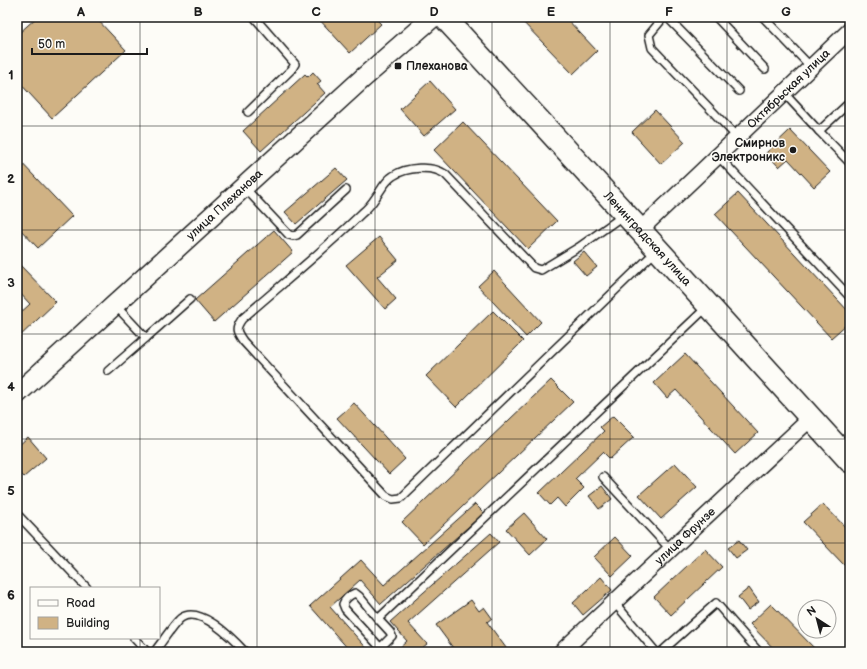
<svg xmlns="http://www.w3.org/2000/svg" width="867" height="669" viewBox="0 0 867 669" font-family="'Balsamiq Sans',sans-serif">
	<style>
		.building { fill: #d0b284; stroke: #1c1c1c }
		.lines { fill: none; stroke-linecap: round; stroke-linejoin: round }
		.service-casing { stroke: #1c1c1c; stroke-width: 10 }
		.minor-casing { stroke: #1c1c1c; stroke-width: 18 }
		.tertiary-casing { stroke: #1c1c1c; stroke-width: 22 }
		.trunk-casing { stroke: #1c1c1c; stroke-width: 25 }
		.service { stroke: #fdfcf7; stroke-width: 7 }
		.minor { stroke: #fdfcf7; stroke-width: 15 }
		.tertiary { stroke: #fdfcf7; stroke-width: 19 }
		.trunk { stroke: #fdfcf7; stroke-width: 22 }
		.grid { fill: none; stroke: #1c1c1c; stroke-width: 1; stroke-opacity: 0.55 }
		.poi-dot { fill: #1c1c1c; stroke: #fdfcf7; stroke-width: 1.5 }
		.labels { text-anchor: middle; dominant-baseline: central; stroke-width: 3; stroke-linejoin: round; paint-order: stroke }
		.poi-label { font-size: 12px; font-weight: bold; fill: #1c1c1c; stroke: #fdfcf7; text-anchor: start }
		.street-label { font-size: 12px; fill: #1c1c1c; stroke: #fdfcf7 }
		.neatline { fill: none; stroke: #1c1c1c; stroke-width: 1.5 }
		.grid-label { font-size: 13px; text-anchor: middle; font-weight: bold; fill: #1c1c1c }
	</style>
	<rect width="100%" height="100%" fill="#fdfcf7"/>
	<filter id="ink" filterUnits="userSpaceOnUse"><feTurbulence type="fractalNoise" baseFrequency=".025" numOctaves="2"/><feDisplacementMap in="SourceGraphic" scale="8" xChannelSelector="R" yChannelSelector="G"/><feConvolveMatrix kernelMatrix="1 2 1 2 8 2 1 2 1" color-interpolation-filters="sRGB"/></filter>
	<g filter="url(#ink)">
		<g class="building">
			<path d="M 37,17 L 95,17 L 126,50 L 52,118 L 17,80 L 17,35 Z"/>
			<path d="M 317,17 L 374,17 L 381,24 L 350,53 Z"/>
			<path d="M 518,17 L 565,17 L 597,51 L 573,74 Z"/>
			<path d="M 313,72 L 321,81 L 317,84 L 325,93 L 261,151 L 243,131 L 305,74 L 308,77 Z"/>
			<path d="M 430,81 L 455,109 L 424,136 L 400,109 Z"/>
			<path d="M 655,110 L 685,142 L 661,164 L 632,132 Z"/>
			<path d="M 463,122 L 557,221 L 528,249 L 434,150 Z"/>
			<path d="M 790,130 L 830,172 L 814,187 L 788,159 L 779,167 L 766,153 Z"/>
			<path d="M 17,158 L 72,216 L 38,248 L 17,226 Z"/>
			<path d="M 336,168 L 347,180 L 296,224 L 285,212 Z"/>
			<path d="M 738,193 L 850,313 L 850,325 L 848,323 L 831,338 L 715,214 Z"/>
			<path d="M 274,230 L 293,252 L 214,322 L 195,300 Z"/>
			<path d="M 379,237 L 398,260 L 377,277 L 396,299 L 385,309 L 346,265 Z"/>
			<path d="M 584,252 L 597,267 L 586,276 L 573,261 Z"/>
			<path d="M 17,262 L 56,302 L 17,339 L 17,316 L 30,304 L 17,290 Z"/>
			<path d="M 494,271 L 541,322 L 526,337 L 478,286 Z"/>
			<path d="M 493,311 L 523,341 L 456,407 L 426,376 Z"/>
			<path d="M 685,354 L 758,433 L 735,454 L 676,390 L 667,398 L 654,383 Z"/>
			<path d="M 551,380 L 573,402 L 423,544 L 402,522 Z"/>
			<path d="M 354,403 L 405,459 L 389,474 L 337,418 Z"/>
			<path d="M 613,416 L 634,437 L 610,459 L 603,452 L 575,479 L 584,488 L 565,507 L 557,498 L 550,505 L 539,493 L 604,431 L 600,427 Z"/>
			<path d="M 28,437 L 46,458 L 24,477 L 17,470 L 17,447 Z"/>
			<path d="M 675,463 L 697,487 L 661,519 L 639,495 Z"/>
			<path d="M 602,486 L 612,499 L 599,509 L 589,496 Z"/>
			<path d="M 475,504 L 484,513 L 381,604 L 360,580 L 330,607 L 370,652 L 351,652 L 310,606 L 361,560 L 384,585 Z"/>
			<path d="M 823,504 L 850,532 L 850,560 L 844,565 L 803,522 Z"/>
			<path d="M 524,513 L 547,539 L 530,555 L 506,529 Z"/>
			<path d="M 491,533 L 499,542 L 408,623 L 427,644 L 417,652 L 395,652 L 407,641 L 390,622 Z"/>
			<path d="M 615,537 L 633,556 L 612,576 L 594,557 Z"/>
			<path d="M 739,540 L 747,550 L 736,558 L 728,548 Z"/>
			<path d="M 705,549 L 722,567 L 671,615 L 654,597 Z"/>
			<path d="M 601,577 L 612,590 L 583,615 L 573,603 Z"/>
			<path d="M 749,588 L 759,602 L 748,610 L 738,597 Z"/>
			<path d="M 471,600 L 479,611 L 484,607 L 492,618 L 487,622 L 509,652 L 456,652 L 436,625 Z"/>
			<path d="M 771,604 L 818,652 L 777,652 L 750,624 Z"/>
		</g>
		<g class="lines">
			<defs>
				<g id="service">
					<path d="M 664,17 L 649,35 L 652,48 L 737,137"/>
					<path d="M 667,17 L 739,91"/>
					<path d="M 716,17 L 765,69"/>
					<path d="M 763,17 L 811,67"/>
					<path d="M 784,93 L 819,131 L 850,102"/>
					<path d="M 248,112 L 292,69 L 295,64 L 254,17"/>
					<path d="M 819,131 L 850,163"/>
					<path d="M 718,156 L 850,297"/>
					<path d="M 244,187 L 289,235 L 293,236 L 297,235 L 346,190"/>
					<path d="M 624,215 L 579,247 L 541,270 L 534,268 L 445,174 C 432,165 406,167 393,176 C 385,181 381,190 376,197 C 372,203 367,209 362,213 C 323,251 282,284 242,319 C 235,329 236,331 243,341 L 386,496 L 393,499 L 401,498 L 656,251"/>
					<path d="M 115,305 L 146,338 L 190,299"/>
					<path d="M 108,371 L 146,338"/>
					<path d="M 603,477 L 671,550"/>
					<path d="M 17,514 L 87,588"/>
					<path d="M 614,602 L 656,652"/>
					<path d="M 378,619 L 390,632 L 392,636 L 381,647 L 378,645 L 345,609 L 343,604 C 345,599 350,595 355,593 L 359,596 L 378,619 L 707,307"/>
					<path d="M 134,638 L 147,652"/>
					<path d="M 154,652 C 161,644 174,623 181,618 C 200,605 233,639 245,652"/>
					<path d="M 661,652 L 716,603 L 759,652"/>
				</g>
				<g id="minor">
					<path id="s1" d="M 640,230 L 850,30"/>
					<path id="s2" d="M 561,652 L 810,419"/>
				</g>
				<g id="tertiary">
					<path id="s3" d="M 17,394 L 362,79 L 433,17"/>
				</g>
				<g id="trunk">
					<path id="s4" d="M 444,17 L 640,230 L 850,461"/>
				</g>
			</defs>
			<use href="#service" class="service-casing"/>
			<use href="#minor" class="minor-casing"/>
			<use href="#tertiary" class="tertiary-casing"/>
			<use href="#trunk" class="trunk-casing"/>
			<use href="#service" class="service"/>
			<use href="#minor" class="minor"/>
			<use href="#tertiary" class="tertiary"/>
			<use href="#trunk" class="trunk"/>
		</g>
	</g>
	<path class="grid" d="M 140,17 L 140,588M 257,17 L 257,652M 375,17 L 375,652M 492,17 L 492,652M 610,17 L 610,652M 727,17 L 727,652M 17,126 L 850,126M 17,230 L 850,230M 17,334 L 850,334M 17,439 L 850,439M 17,543 L 850,543M 140,638 L 140,652"/>
	<g class="poi-dot">
		<rect x="394" y="62" width="8" height="8" rx="2"/>
		<circle cx="793" cy="150" r="4"/>
	</g>
	<g class="labels">
		<g class="poi-label">
			<text x="406" y="66">Плеханова</text>
			<text x="785" y="143" text-anchor="end">Смирнов<tspan x="785" dy="14">Электроникс</tspan></text>
		</g>
		<g class="street-label">
			<text stroke="none"><textPath href="#s1" startOffset="205">Октябрьская улица</textPath></text>
			<text stroke="none"><textPath href="#s3" startOffset="281">улица Плеханова</textPath></text>
			<text stroke="none"><textPath href="#s4" startOffset="301">Ленинградская улица</textPath></text>
			<text stroke="none"><textPath href="#s2" startOffset="170">улица Фрунзе</textPath></text>
		</g>
	</g>
	<rect width="867" height="669" fill="none" stroke="#fdfcf7" stroke-width="44"/>
	<rect x="30" y="587" width="130" height="52" fill="#fdfcf7" stroke="#a3a29f"/>
	<rect x="38" y="600" width="20" height="6" fill="#fdfcf7" stroke="#a3a29f"/>
	<text x="66" y="607" font-size="12" fill="#1c1c1c">Road</text>
	<rect x="38" y="617" width="20" height="12" fill="#d0b284" stroke="#a3a29f"/>
	<text x="66" y="627" font-size="12" fill="#1c1c1c">Building</text>
	<g transform="translate(817 619) rotate(324)"><circle r="19" fill="#fdfcf7" stroke="#a3a29f"/>
	<path d="M0-3L7 15L0 10L-7 15Z" fill="#1c1c1c"/>
	<text y="-6" font-size="11" font-weight="bold" text-anchor="middle" fill="#1c1c1c">N</text>
	</g>
	<path d="M32 48v6h115v-6" fill="none" stroke="#1c1c1c" stroke-width="2"/>
	<text x="38" y="48" font-size="12" fill="#1c1c1c" stroke="#fdfcf7" stroke-width="3" paint-order="stroke">50 m</text>
	<rect x="22" y="22" width="823" height="625" class="neatline"/>
	<g class="grid-label">
		<text x="81" y="16">A</text>
		<text x="198" y="16">B</text>
		<text x="316" y="16">C</text>
		<text x="434" y="16">D</text>
		<text x="551" y="16">E</text>
		<text x="669" y="16">F</text>
		<text x="786" y="16">G</text>
		<text x="11" y="79">1</text>
		<text x="11" y="183">2</text>
		<text x="11" y="287">3</text>
		<text x="11" y="391">4</text>
		<text x="11" y="495">5</text>
		<text x="11" y="599">6</text>
	</g>
</svg>
